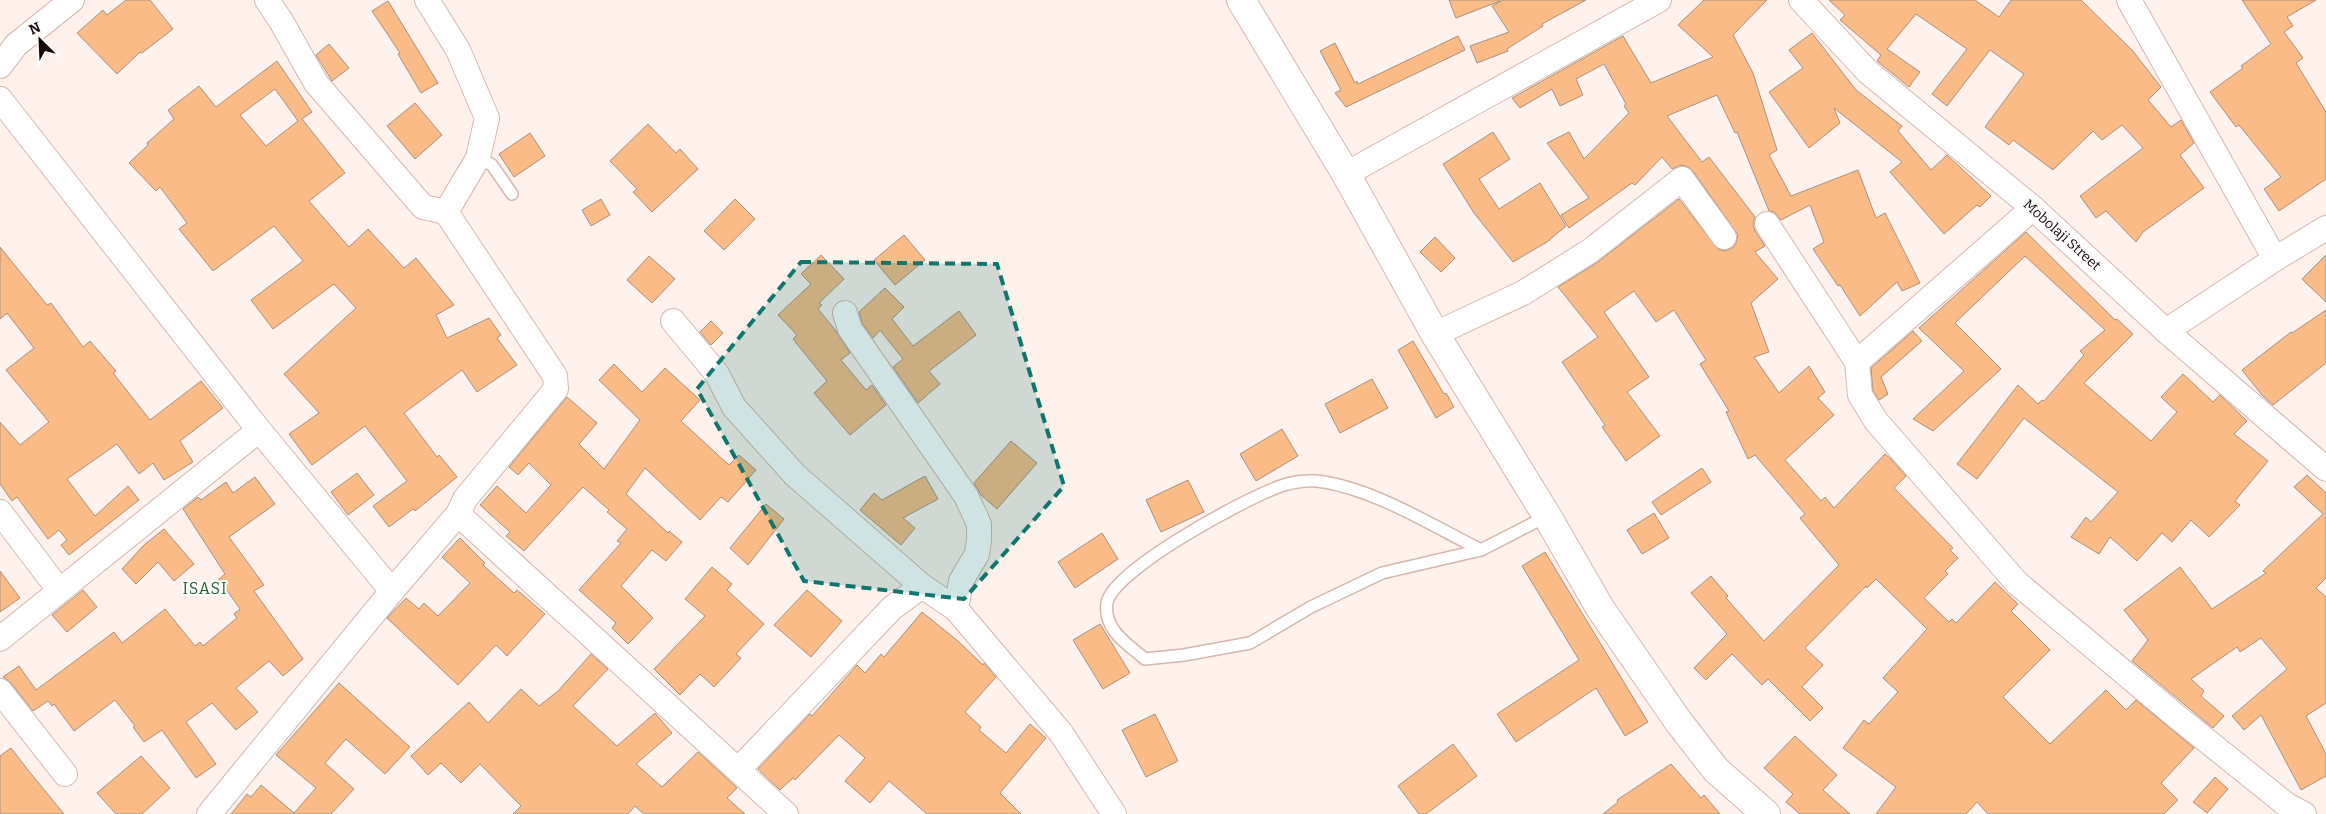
<svg xmlns="http://www.w3.org/2000/svg" width="2326" height="814" viewBox="0 0 2326 814" font-family="Bitter,serif">
	<style>
		.building { fill: #fabb87; stroke: #a9917e; fill-rule: evenodd }
		.lines { fill: none; stroke-linecap: round; stroke-linejoin: round }
		.service-casing { stroke: #d7b7ac; stroke-width: 14 }
		.minor-casing { stroke: #d7b7ac; stroke-width: 26 }
		.tertiary-casing { stroke: #d7b7ac; stroke-width: 30 }
		.service { stroke: #fff; stroke-width: 11 }
		.minor { stroke: #fff; stroke-width: 24 }
		.tertiary { stroke: #fff; stroke-width: 28 }
		.marked { fill: #0f766e; fill-opacity: 0.2; stroke: #0f766e; stroke-width: 4; stroke-dasharray: 10 6; stroke-linejoin: round }
		.labels { text-anchor: middle; dominant-baseline: central; stroke-width: 4; stroke-linejoin: round; paint-order: stroke }
		.street-label { font-size: 14px; fill: #140906; stroke: #fff }
		.quarter-label { font-size: 16px; letter-spacing: 1px; fill: #225f2e; stroke: #fff }
	</style>
	<rect width="100%" height="100%" fill="#fff1ec"/>
	<g class="building">
		<path d="M 126,0 L 150,0 L 173,29 L 142,53 L 140,52 L 117,74 L 77,33 L 103,10 L 107,15 Z"/>
		<path d="M 1449,0 L 1500,0 L 1500,1 L 1456,18 Z"/>
		<path d="M 1503,0 L 1586,0 L 1542,24 L 1543,26 L 1507,49 L 1508,51 L 1477,63 L 1470,46 L 1509,32 L 1492,6 Z"/>
		<path d="M 1704,0 L 1767,0 L 1733,35 L 1753,73 L 1777,150 L 1769,155 L 1791,196 L 1858,170 L 1876,218 L 1885,213 L 1920,283 L 1902,291 L 1897,282 L 1860,316 L 1840,285 L 1838,286 L 1813,249 L 1824,242 L 1810,205 L 1781,220 L 1774,212 L 1769,211 L 1737,132 L 1735,133 L 1717,95 L 1667,116 L 1702,162 L 1709,157 L 1755,217 L 1753,224 L 1755,231 L 1765,246 L 1755,252 L 1778,279 L 1751,303 L 1769,352 L 1754,357 L 1779,393 L 1809,366 L 1825,392 L 1818,398 L 1834,415 L 1785,460 L 1821,501 L 1825,497 L 1834,508 L 1885,454 L 1891,459 L 1906,476 L 1894,488 L 1953,548 L 1950,550 L 1958,558 L 1945,571 L 1948,574 L 1924,598 L 1949,622 L 1952,619 L 1956,623 L 1995,582 L 2018,604 L 2011,611 L 2050,650 L 2003,697 L 2050,744 L 2106,690 L 2126,710 L 2136,700 L 2194,748 L 2161,783 L 2178,800 L 2164,814 L 1988,814 L 1977,802 L 1966,814 L 1876,814 L 1896,787 L 1843,748 L 1864,720 L 1869,724 L 1898,692 L 1883,678 L 1927,629 L 1876,579 L 1867,588 L 1866,586 L 1805,648 L 1823,665 L 1802,687 L 1823,708 L 1810,721 L 1768,679 L 1762,685 L 1732,654 L 1706,680 L 1694,668 L 1727,634 L 1691,593 L 1711,576 L 1728,596 L 1726,598 L 1764,641 L 1839,565 L 1800,518 L 1805,514 L 1755,455 L 1748,459 L 1726,412 L 1729,411 L 1700,364 L 1706,360 L 1674,310 L 1656,322 L 1634,291 L 1604,312 L 1649,377 L 1627,392 L 1660,436 L 1626,461 L 1602,427 L 1605,425 L 1562,362 L 1598,337 L 1558,287 L 1598,262 L 1679,199 L 1718,249 L 1725,251 L 1732,248 L 1736,243 L 1738,235 L 1693,171 L 1688,167 L 1681,165 L 1672,169 L 1662,157 L 1635,185 L 1632,183 L 1569,228 L 1561,215 L 1589,198 L 1547,143 L 1569,132 L 1584,159 L 1629,113 L 1624,106 L 1626,104 L 1604,64 L 1576,79 L 1583,95 L 1560,106 L 1552,89 L 1520,108 L 1512,98 L 1623,36 L 1651,83 L 1713,57 L 1678,25 Z"/>
		<path d="M 1829,0 L 1975,0 L 1999,17 L 2011,0 L 2081,0 L 2132,50 L 2161,87 L 2148,100 L 2171,127 L 2181,120 L 2194,143 L 2180,155 L 2204,188 L 2143,232 L 2136,242 L 2106,211 L 2096,218 L 2080,196 L 2143,148 L 2122,125 L 2102,140 L 2093,131 L 2053,170 L 2013,140 L 2009,145 L 1985,127 L 2024,74 L 1990,50 L 1947,106 L 1932,94 L 1967,49 L 1916,14 L 1887,49 L 1920,72 L 1909,87 L 1877,61 L 1881,55 L 1840,20 L 1845,15 Z"/>
		<path d="M 2242,0 L 2316,0 L 2287,17 L 2293,26 L 2284,32 L 2303,58 L 2296,63 L 2326,112 L 2326,179 L 2279,211 L 2264,189 L 2281,177 L 2239,125 L 2236,127 L 2210,92 L 2243,68 L 2241,66 L 2271,44 Z"/>
		<path d="M 388,1 L 438,83 L 421,93 L 398,54 L 400,53 L 372,11 Z"/>
		<path d="M 1812,33 L 1856,90 L 1902,126 L 1898,131 L 1931,170 L 1947,155 L 1991,196 L 1980,207 L 1977,205 L 1944,234 L 1890,172 L 1902,162 L 1834,108 L 1840,123 L 1809,148 L 1769,92 L 1803,68 L 1789,50 Z"/>
		<path d="M 1458,36 L 1465,50 L 1346,107 L 1335,93 L 1341,90 L 1320,51 L 1335,43 L 1355,83 L 1357,81 L 1358,84 Z"/>
		<path d="M 329,44 L 349,68 L 332,81 L 316,55 Z"/>
		<path d="M 277,61 L 312,112 L 302,119 L 345,173 L 309,201 L 349,247 L 368,229 L 404,268 L 416,258 L 454,305 L 436,315 L 447,338 L 489,318 L 501,335 L 497,338 L 517,365 L 477,392 L 462,370 L 404,413 L 437,457 L 439,455 L 457,477 L 415,511 L 413,509 L 389,527 L 373,506 L 407,481 L 365,426 L 312,465 L 289,434 L 319,413 L 284,374 L 356,308 L 334,284 L 273,329 L 251,300 L 303,261 L 274,226 L 213,271 L 179,229 L 187,223 L 160,187 L 156,191 L 129,163 L 148,145 L 147,143 L 174,119 L 168,110 L 199,86 L 216,107 ZM 275,89 L 298,121 L 266,146 L 240,115 Z"/>
		<path d="M 415,103 L 442,135 L 415,159 L 387,126 Z"/>
		<path d="M 648,124 L 676,153 L 680,149 L 698,169 L 652,212 L 633,192 L 637,189 L 610,161 Z"/>
		<path d="M 1493,132 L 1510,159 L 1479,179 L 1499,209 L 1540,183 L 1566,226 L 1547,242 L 1513,262 L 1474,213 L 1443,164 Z"/>
		<path d="M 530,133 L 545,156 L 514,177 L 499,154 Z"/>
		<path d="M 601,199 L 610,215 L 591,226 L 582,210 Z"/>
		<path d="M 735,199 L 755,219 L 724,250 L 704,231 Z"/>
		<path d="M 2026,232 L 2115,320 L 2117,319 L 2133,334 L 2084,383 L 2151,441 L 2177,412 L 2161,397 L 2183,374 L 2213,402 L 2220,395 L 2247,421 L 2234,434 L 2268,461 L 2235,501 L 2240,505 L 2209,537 L 2191,520 L 2172,542 L 2162,533 L 2137,561 L 2110,537 L 2099,554 L 2071,537 L 2086,517 L 2091,522 L 2118,492 L 2024,418 L 1977,479 L 1957,464 L 2018,385 L 2038,404 L 2042,400 L 2044,401 L 2084,355 L 2080,351 L 2105,330 L 2025,256 L 1955,323 L 2001,369 L 1933,431 L 1913,419 L 1964,371 L 1919,328 Z"/>
		<path d="M 904,235 L 925,260 L 895,285 L 874,260 Z"/>
		<path d="M 1435,237 L 1455,258 L 1441,272 L 1420,252 Z"/>
		<path d="M 0,247 L 47,305 L 51,303 L 83,347 L 90,341 L 116,371 L 113,373 L 150,420 L 201,381 L 223,408 L 180,441 L 193,462 L 164,480 L 153,463 L 139,474 L 117,444 L 67,479 L 95,516 L 128,486 L 139,500 L 69,555 L 61,545 L 67,540 L 59,530 L 48,539 L 17,497 L 12,501 L 0,484 L 0,422 L 20,445 L 49,422 L 6,370 L 34,348 L 7,313 L 0,319 Z"/>
		<path d="M 821,255 L 844,279 L 819,303 L 822,305 L 818,309 L 836,331 L 850,353 L 841,360 L 866,390 L 872,385 L 886,405 L 850,435 L 814,393 L 827,381 L 793,339 L 797,335 L 778,315 L 811,284 L 801,274 Z"/>
		<path d="M 2326,255 L 2326,302 L 2302,279 Z"/>
		<path d="M 649,256 L 675,279 L 652,303 L 627,280 Z"/>
		<path d="M 885,288 L 904,307 L 892,319 L 913,346 L 959,311 L 976,335 L 929,371 L 940,384 L 918,403 L 893,367 L 903,359 L 880,330 L 873,338 L 862,323 L 859,312 Z"/>
		<path d="M 2326,310 L 2326,363 L 2273,405 L 2262,395 L 2242,370 L 2291,332 L 2292,333 Z"/>
		<path d="M 711,321 L 723,333 L 711,345 L 700,332 Z"/>
		<path d="M 1913,331 L 1922,341 L 1881,377 L 1888,394 L 1879,400 L 1873,391 L 1871,368 Z"/>
		<path d="M 1413,341 L 1444,394 L 1446,393 L 1454,407 L 1436,418 L 1398,350 Z"/>
		<path d="M 614,364 L 642,392 L 665,368 L 700,400 L 681,421 L 729,465 L 739,455 L 756,470 L 728,502 L 721,497 L 700,520 L 645,468 L 626,494 L 668,533 L 669,531 L 682,542 L 666,561 L 652,550 L 621,586 L 653,618 L 628,644 L 612,628 L 616,623 L 579,590 L 621,543 L 617,541 L 627,529 L 607,512 L 609,510 L 583,487 L 524,551 L 506,536 L 510,532 L 480,505 L 497,486 L 526,513 L 551,485 L 529,463 L 518,475 L 509,467 L 567,397 L 597,423 L 579,444 L 604,469 L 640,420 L 599,380 Z"/>
		<path d="M 1372,379 L 1388,408 L 1340,433 L 1325,404 Z"/>
		<path d="M 1282,429 L 1298,456 L 1256,481 L 1240,454 Z"/>
		<path d="M 1011,441 L 1037,463 L 997,509 L 981,495 L 974,483 Z"/>
		<path d="M 1702,468 L 1711,482 L 1661,515 L 1652,502 Z"/>
		<path d="M 357,473 L 374,495 L 348,515 L 331,492 Z"/>
		<path d="M 2307,475 L 2326,493 L 2326,578 L 2316,588 L 2326,597 L 2326,703 L 2306,716 L 2326,754 L 2326,776 L 2301,790 L 2261,715 L 2244,730 L 2232,716 L 2287,669 L 2261,638 L 2240,652 L 2237,647 L 2191,679 L 2204,691 L 2201,696 L 2224,716 L 2213,728 L 2132,661 L 2148,640 L 2124,610 L 2180,567 L 2212,609 L 2266,573 L 2263,571 L 2323,514 L 2294,487 Z"/>
		<path d="M 925,476 L 938,499 L 903,518 L 915,528 L 901,545 L 860,510 L 874,493 L 882,500 Z"/>
		<path d="M 255,477 L 275,504 L 229,537 L 264,585 L 254,591 L 303,659 L 283,676 L 269,661 L 236,688 L 258,712 L 236,730 L 212,703 L 186,722 L 216,764 L 196,778 L 162,730 L 144,742 L 133,727 L 135,726 L 115,700 L 74,731 L 54,704 L 52,706 L 48,701 L 33,711 L 11,683 L 3,677 L 19,666 L 36,690 L 114,632 L 122,643 L 165,609 L 195,646 L 200,642 L 203,646 L 237,618 L 234,614 L 240,609 L 219,579 L 225,574 L 183,509 L 198,497 L 201,500 L 226,482 L 233,493 Z"/>
		<path d="M 1188,480 L 1204,512 L 1161,532 L 1146,500 Z"/>
		<path d="M 766,504 L 784,519 L 748,565 L 730,548 Z"/>
		<path d="M 1654,513 L 1669,538 L 1642,554 L 1627,530 Z"/>
		<path d="M 164,529 L 194,564 L 174,581 L 158,562 L 136,584 L 122,569 L 144,545 Z"/>
		<path d="M 1102,533 L 1118,559 L 1075,588 L 1058,562 Z"/>
		<path d="M 460,538 L 485,563 L 483,565 L 514,593 L 517,590 L 545,614 L 507,656 L 496,645 L 458,685 L 387,618 L 406,598 L 419,609 L 424,603 L 438,616 L 470,583 L 442,557 Z"/>
		<path d="M 1545,552 L 1648,722 L 1625,736 L 1596,688 L 1516,742 L 1497,714 L 1579,660 L 1522,566 Z"/>
		<path d="M 712,567 L 732,584 L 727,590 L 764,624 L 736,654 L 741,658 L 714,687 L 700,674 L 680,695 L 654,669 L 705,616 L 685,599 Z"/>
		<path d="M 0,571 L 20,598 L 0,612 Z"/>
		<path d="M 83,590 L 97,607 L 67,632 L 52,615 Z"/>
		<path d="M 807,590 L 842,621 L 811,657 L 774,625 Z"/>
		<path d="M 922,612 L 958,641 L 983,665 L 984,663 L 996,677 L 965,712 L 981,727 L 979,730 L 1006,753 L 1030,724 L 1046,738 L 1000,793 L 1021,814 L 927,814 L 889,781 L 870,803 L 845,781 L 865,758 L 839,735 L 795,780 L 793,778 L 780,790 L 758,769 L 810,714 L 812,716 L 857,665 L 865,673 L 881,654 L 884,657 Z"/>
		<path d="M 1100,624 L 1130,673 L 1103,689 L 1073,640 Z"/>
		<path d="M 591,654 L 608,669 L 573,706 L 617,746 L 655,713 L 672,733 L 636,764 L 662,787 L 698,752 L 737,788 L 727,798 L 745,814 L 644,814 L 635,806 L 628,814 L 513,814 L 521,806 L 480,764 L 461,783 L 441,763 L 428,775 L 411,756 L 469,702 L 488,723 L 521,689 L 539,706 L 558,691 Z"/>
		<path d="M 339,683 L 410,747 L 385,774 L 346,739 L 325,763 L 354,789 L 331,814 L 231,814 L 247,794 L 251,797 L 261,785 L 294,813 L 316,788 L 276,755 Z"/>
		<path d="M 1155,714 L 1178,761 L 1146,777 L 1122,730 Z"/>
		<path d="M 1795,736 L 1837,775 L 1823,790 L 1850,814 L 1800,814 L 1786,802 L 1793,794 L 1764,768 Z"/>
		<path d="M 1453,744 L 1477,776 L 1426,814 L 1419,814 L 1398,786 Z"/>
		<path d="M 11,748 L 28,770 L 64,814 L 0,814 L 0,756 Z"/>
		<path d="M 141,756 L 170,788 L 142,814 L 116,814 L 97,793 Z"/>
		<path d="M 1671,764 L 1701,798 L 1704,795 L 1720,814 L 1603,814 L 1618,802 L 1617,800 Z"/>
		<path d="M 2215,777 L 2228,789 L 2207,813 L 2193,802 Z"/>
	</g>
	<g class="lines">
		<defs>
			<g id="service">
				<path d="M 478,158 L 492,165 L 512,194"/>
				<path d="M 1481,550 C 1431,525 1373,488 1317,481 C 1308,480 1293,482 1284,485 C 1251,495 1112,570 1107,603 C 1103,629 1127,644 1145,659 L 1184,655 L 1250,643 L 1311,607 L 1382,573 L 1481,550 L 1547,516"/>
			</g>
			<g id="minor">
				<path d="M 427,0 L 458,50 L 487,118 L 478,158 L 446,212"/>
				<path d="M 1801,0 L 1868,72 L 2033,208 L 2166,331 L 2326,469"/>
				<path d="M 2129,0 L 2275,259"/>
				<path d="M 0,66 L 16,45 L 72,0"/>
				<path d="M 0,99 L 259,430 L 392,591"/>
				<path d="M 1346,174 L 1659,0"/>
				<path d="M 1767,224 L 1857,362 L 1860,395 L 1876,421 L 2017,583 L 2176,716 L 2287,805 L 2304,814"/>
				<path d="M 845,313 L 850,329 L 966,496 L 979,524 L 979,540 L 977,554 L 961,581 L 956,609 L 1061,733 L 1114,814"/>
				<path d="M 673,321 L 717,374 L 734,407 L 795,475 L 922,586"/>
				<path d="M 2166,331 L 2275,259 L 2326,228"/>
				<path d="M 1435,334 L 1523,293 L 1590,251 L 1682,179 L 1724,237"/>
				<path d="M 1857,362 L 2033,208"/>
				<path d="M 0,512 L 59,590"/>
				<path d="M 458,514 L 786,814"/>
				<path d="M 0,639 L 259,430"/>
				<path d="M 0,691 L 65,774"/>
				<path d="M 738,770 L 892,608 L 922,586 L 956,609"/>
				<path d="M 209,814 L 392,591 L 458,514 L 465,499 L 556,389 L 555,376 L 446,212 L 423,207 L 316,83 L 281,21 L 267,0"/>
			</g>
			<path id="tertiary" d="M 1241,0 L 1346,174 L 1435,334 L 1547,516 L 1600,608 L 1678,721 L 1716,770 L 1766,814"/>
		</defs>
		<use href="#service" class="service-casing"/>
		<use href="#minor" class="minor-casing"/>
		<use href="#tertiary" class="tertiary-casing"/>
		<use href="#service" class="service"/>
		<use href="#minor" class="minor"/>
		<use href="#tertiary" class="tertiary"/>
	</g>
	<path class="marked" d="M 801,262 L 997,264 L 1064,486 L 964,599 L 804,581 L 697,389 Z"/>
	<g class="labels">
		<g class="street-label">
			<text transform="translate(2062 235) rotate(42)">Mobolaji Street</text>
		</g>
		<g class="quarter-label">
			<text x="205" y="588">ISASI</text>
		</g>
	</g>
	<g transform="translate(40 40) rotate(336)" stroke="#ffffff" stroke-width="4" paint-order="stroke">
	<path d="M0-4L9 19L0 12L-9 19Z" fill="#140906"/>
	<text y="-8" font-size="14" font-weight="bold" text-anchor="middle" fill="#140906">N</text>
	</g>
</svg>
